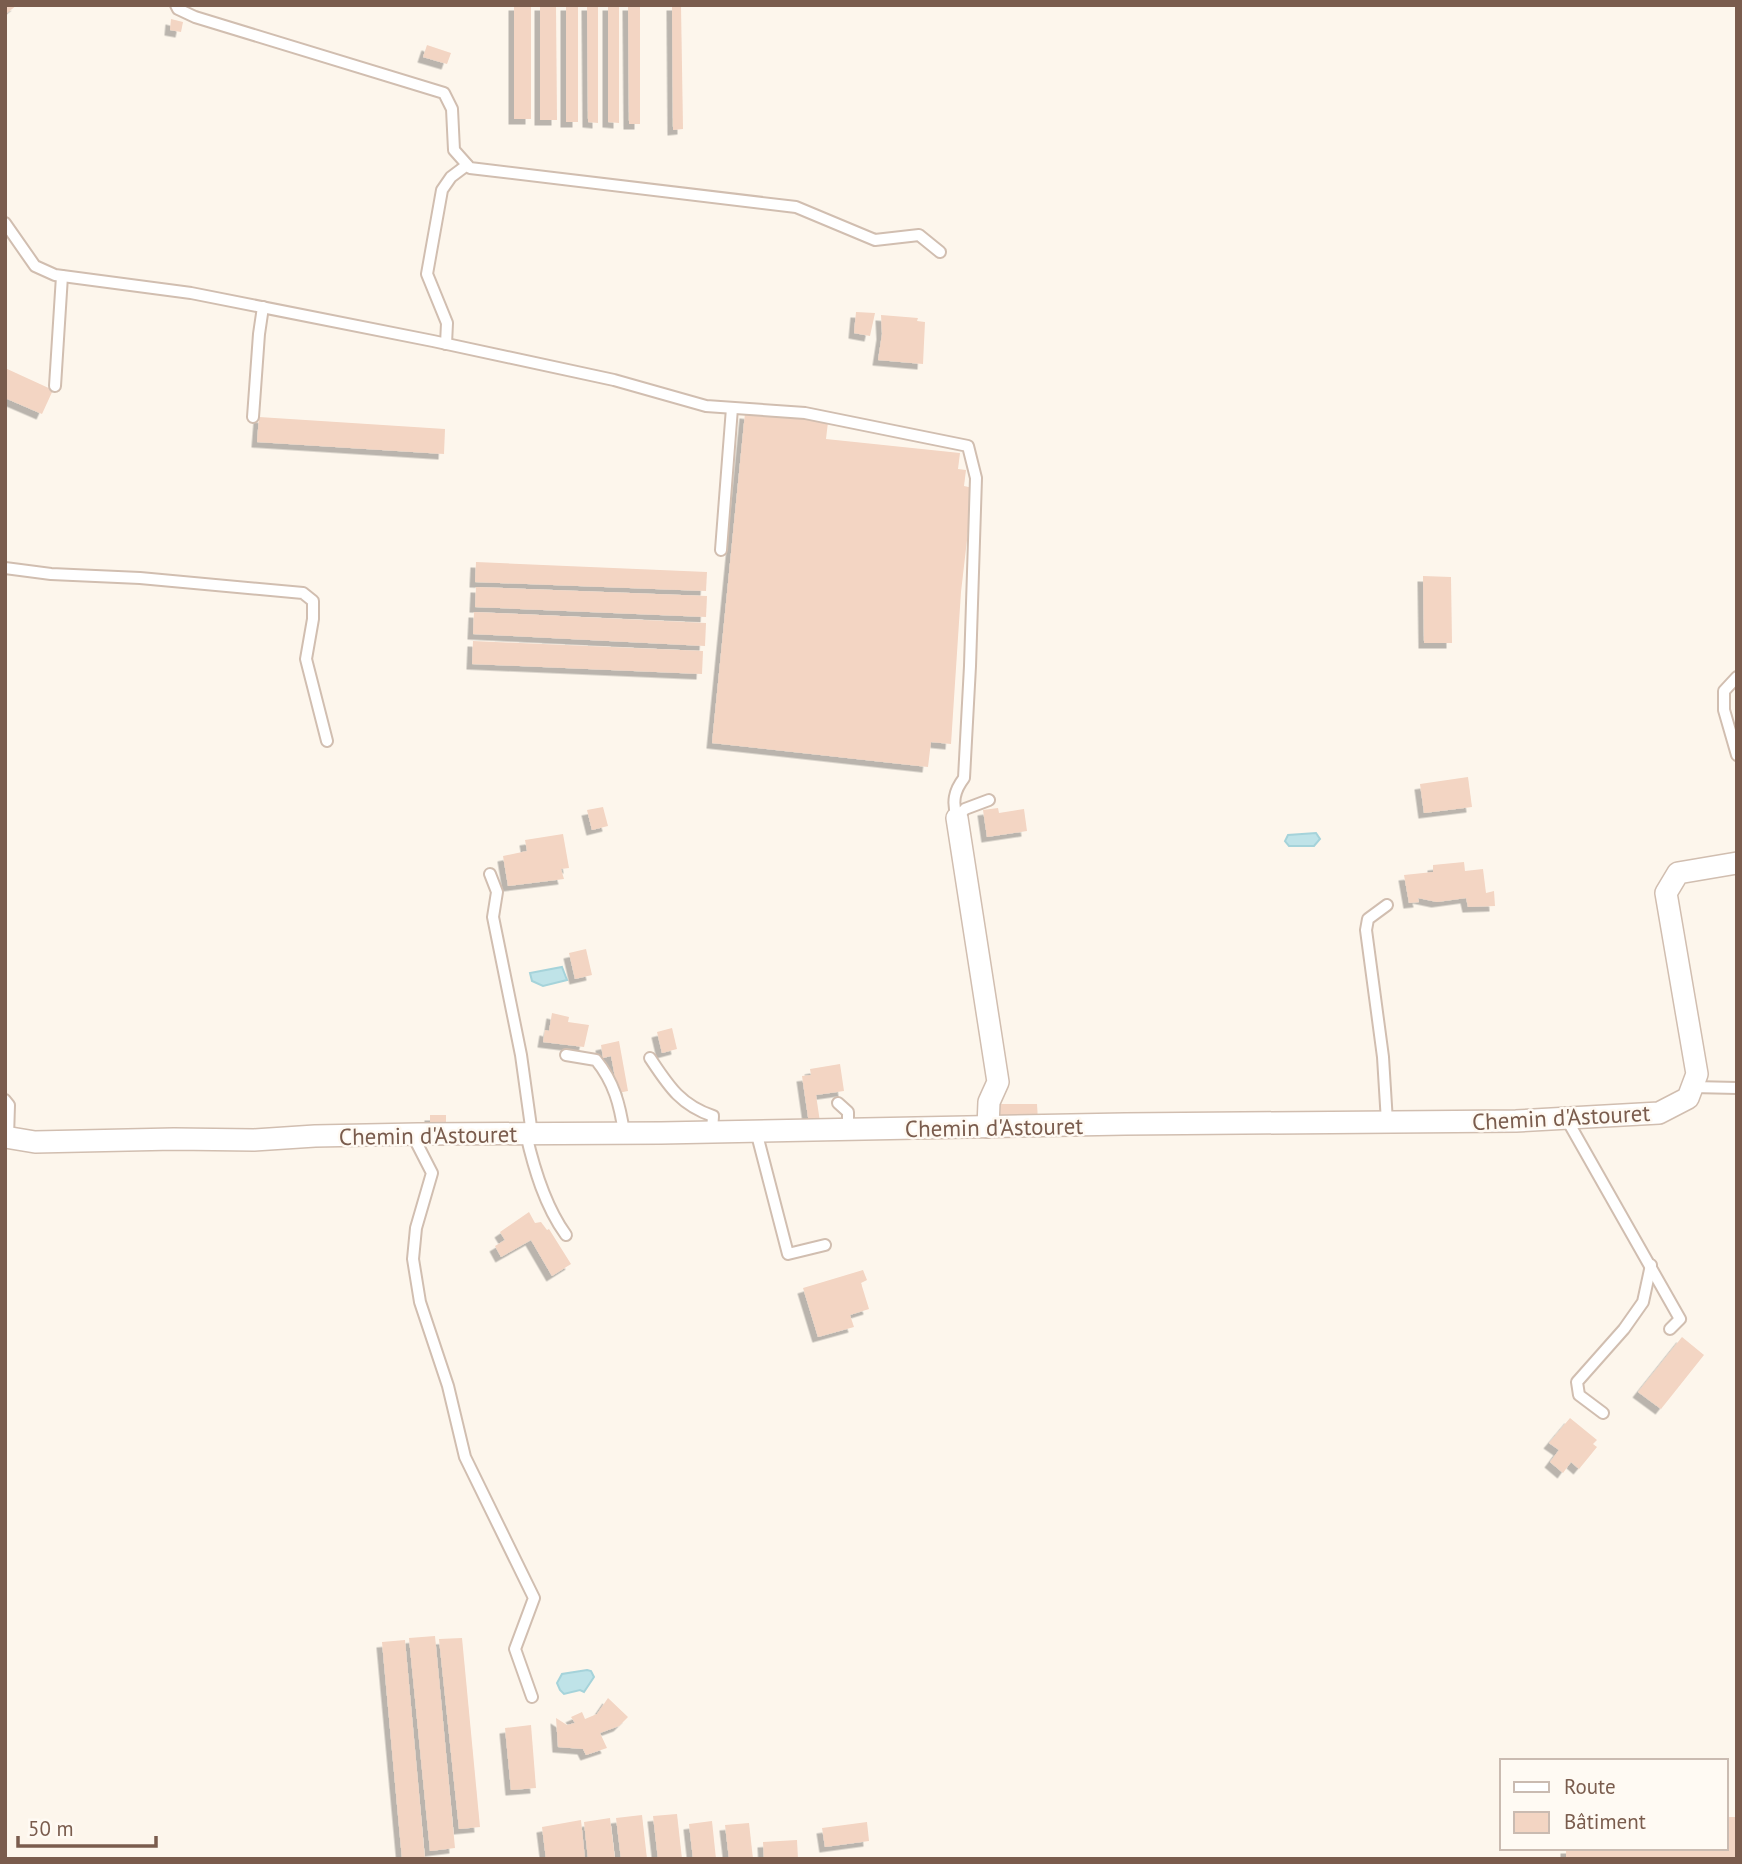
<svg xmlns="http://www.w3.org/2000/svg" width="1742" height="1864" viewBox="0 0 1742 1864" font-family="'PT Sans',sans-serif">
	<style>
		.water { fill: #bfe3e8; stroke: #a5d3da; stroke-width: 2 }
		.building { fill: #f3d5c3; filter: url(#shadow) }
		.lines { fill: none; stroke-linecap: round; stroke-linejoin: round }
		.service-casing { stroke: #d1beb0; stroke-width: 14 }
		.minor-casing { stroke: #d1beb0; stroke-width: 24 }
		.service { stroke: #fff; stroke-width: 10 }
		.minor { stroke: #fff; stroke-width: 21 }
		.labels { text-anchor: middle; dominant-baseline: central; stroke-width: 5; stroke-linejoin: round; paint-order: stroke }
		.street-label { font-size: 23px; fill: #7a5c4d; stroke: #fffaf3 }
	</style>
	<defs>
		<filter id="shadow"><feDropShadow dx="-5.5" dy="5.5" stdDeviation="0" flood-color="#0004"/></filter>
	</defs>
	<rect width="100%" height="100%" fill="#fdf6ec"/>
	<g class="water">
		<path d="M 1316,833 L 1320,839 L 1314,846 L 1289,846 L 1285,841 L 1288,835 Z"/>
		<path d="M 562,967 L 567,980 L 543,986 L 532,981 L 530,973 Z"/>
		<path d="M 587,1670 L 591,1671 L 594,1677 L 584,1692 L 580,1690 L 564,1694 L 560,1690 L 557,1683 L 562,1674 Z"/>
	</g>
	<g class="building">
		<path d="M 5,5 L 17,5 L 7,13 L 5,13 Z"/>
		<rect x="514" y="5" width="17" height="114"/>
		<path d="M 540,5 L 556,5 L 557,120 L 540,120 Z"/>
		<rect x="566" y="5" width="12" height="117"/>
		<path d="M 587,5 L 598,5 L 598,123 L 588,122 Z"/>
		<path d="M 608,5 L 619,5 L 619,123 L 608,122 Z"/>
		<path d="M 628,5 L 640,5 L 640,124 L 629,124 Z"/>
		<path d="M 672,5 L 681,5 L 683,129 L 673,130 Z"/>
		<path d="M 171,19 L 183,22 L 181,32 L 170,30 Z"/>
		<path d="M 427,45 L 451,53 L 447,64 L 423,57 Z"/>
		<path d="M 856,312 L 875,313 L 870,336 L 854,333 Z"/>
		<path d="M 881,315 L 918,318 L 917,321 L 925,322 L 923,364 L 878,360 L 882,334 Z"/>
		<path d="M 5,368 L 53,390 L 42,414 L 5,398 Z"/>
		<path d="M 745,413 L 828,422 L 826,439 L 960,453 L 958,469 L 966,470 L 964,486 L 973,488 L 961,592 L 951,744 L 931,742 L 928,767 L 712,743 Z"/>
		<path d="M 259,417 L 445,429 L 444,454 L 257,442 Z"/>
		<path d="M 476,562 L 707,572 L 706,591 L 475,582 Z"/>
		<path d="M 1423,576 L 1451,577 L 1452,643 L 1424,643 Z"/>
		<path d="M 476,587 L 707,596 L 706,617 L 475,607 Z"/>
		<path d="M 474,612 L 706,623 L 705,646 L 473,634 Z"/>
		<path d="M 473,641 L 703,651 L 702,674 L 472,664 Z"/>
		<path d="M 1468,777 L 1472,807 L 1424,813 L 1420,784 Z"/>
		<path d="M 603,807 L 608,826 L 592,830 L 587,810 Z"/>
		<path d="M 998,808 L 999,813 L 1024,809 L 1027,831 L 987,837 L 983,810 Z"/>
		<path d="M 563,834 L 569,868 L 561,869 L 564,879 L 508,886 L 503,856 L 527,851 L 525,840 Z"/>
		<path d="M 1464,862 L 1465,871 L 1483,869 L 1486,893 L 1494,891 L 1495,906 L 1468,907 L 1466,898 L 1437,902 L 1418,898 L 1419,902 L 1409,903 L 1404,875 L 1433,872 L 1433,865 Z"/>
		<path d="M 586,949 L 592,975 L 575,979 L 569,953 Z"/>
		<path d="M 552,1013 L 569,1017 L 568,1022 L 589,1025 L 584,1047 L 543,1042 L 545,1030 L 549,1031 Z"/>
		<path d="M 672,1028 L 677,1049 L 662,1053 L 657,1032 Z"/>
		<path d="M 619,1041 L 628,1091 L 618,1093 L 611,1056 L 603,1058 L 601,1045 Z"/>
		<path d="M 840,1064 L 844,1091 L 816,1095 L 820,1122 L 809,1124 L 802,1076 L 811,1075 L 810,1069 Z"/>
		<path d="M 996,1104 L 1037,1104 L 1038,1121 L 997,1119 Z"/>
		<rect x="430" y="1115" width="16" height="12"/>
		<path d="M 529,1212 L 535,1223 L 541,1222 L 547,1230 L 549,1229 L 571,1264 L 552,1276 L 531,1240 L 501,1257 L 495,1246 L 505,1240 L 500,1232 Z"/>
		<path d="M 863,1270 L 867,1280 L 861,1283 L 869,1309 L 850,1315 L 854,1327 L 818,1337 L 803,1288 Z"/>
		<path d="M 1682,1337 L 1704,1355 L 1661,1409 L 1638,1392 Z"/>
		<path d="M 1570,1418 L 1597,1440 L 1593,1444 L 1597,1447 L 1579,1469 L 1571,1462 L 1563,1473 L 1550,1462 L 1559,1450 L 1549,1443 Z"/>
		<path d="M 435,1636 L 455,1848 L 430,1851 L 409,1638 Z"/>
		<path d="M 462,1638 L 480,1827 L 459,1829 L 439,1639 Z"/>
		<path d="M 405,1640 L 425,1859 L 402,1859 L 382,1642 Z"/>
		<path d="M 608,1698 L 628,1717 L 619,1726 L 600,1733 L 607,1748 L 586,1755 L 583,1749 L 558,1747 L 556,1718 L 567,1725 L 575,1723 L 571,1717 L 582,1712 L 585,1719 L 597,1714 Z"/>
		<path d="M 531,1725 L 536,1788 L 511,1790 L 505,1728 Z"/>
		<path d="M 677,1814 L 682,1859 L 658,1859 L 653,1816 Z"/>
		<path d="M 642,1815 L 647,1859 L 621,1859 L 616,1818 Z"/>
		<path d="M 1726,1817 L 1737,1817 L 1737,1859 L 1566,1859 L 1566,1848 L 1726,1848 Z"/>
		<path d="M 610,1818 L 615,1859 L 588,1859 L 584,1822 Z"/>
		<path d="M 581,1820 L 585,1859 L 546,1859 L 542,1827 Z"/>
		<path d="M 712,1821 L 716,1859 L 693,1859 L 689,1824 Z"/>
		<path d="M 867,1822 L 869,1841 L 825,1847 L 822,1828 Z"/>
		<path d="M 749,1823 L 753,1859 L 729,1859 L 725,1825 Z"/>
		<path d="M 797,1840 L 798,1859 L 764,1859 L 763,1842 Z"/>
	</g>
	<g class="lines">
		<defs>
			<g id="service">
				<path d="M 176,5 L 178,9 L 195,17 L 444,93 L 452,109 L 454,150 L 470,168 L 796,207 L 875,240 L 919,235 L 940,252"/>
				<path d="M 5,223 L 35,266 L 55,275 L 191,293 L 433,341 L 614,380 L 706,406 L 805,413 L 968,446 L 976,478 L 970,666 L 964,778 C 954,791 952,802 957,818 L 965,809 L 989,800"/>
				<path d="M 446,344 L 447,323 L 427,274 L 442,190 L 451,177 L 467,165"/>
				<path d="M 55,386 L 62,276"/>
				<path d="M 253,417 L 259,334 L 263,307"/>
				<path d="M 721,550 L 732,408"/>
				<path d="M 5,568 L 51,574 L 140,578 L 303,593 L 313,601 L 313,619 L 306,659 L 327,741"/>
				<path d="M 1737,677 L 1724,691 L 1724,710 L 1737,755"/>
				<path d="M 490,874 L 497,892 L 493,917 L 521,1055 L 532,1134"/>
				<path d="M 1387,905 L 1368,919 L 1366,930 L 1383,1057 L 1387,1122"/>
				<path d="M 566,1055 L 596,1060 C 614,1082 620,1105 624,1133"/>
				<path d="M 650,1058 C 668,1085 680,1105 713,1116 L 712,1132"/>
				<path d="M 1693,1087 L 1737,1088"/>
				<path d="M 5,1100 L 9,1105 L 8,1137"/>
				<path d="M 838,1103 L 848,1112 L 848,1129"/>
				<path d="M 1566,1118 L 1680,1319 L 1670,1329"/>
				<path d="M 756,1131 L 788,1254 L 825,1245"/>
				<path d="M 412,1134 L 432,1173 L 416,1228 L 413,1259 L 420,1302 L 448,1386 L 465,1457 L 534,1598 L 515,1649 L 532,1697"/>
				<path d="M 526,1134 C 534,1169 545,1206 566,1235"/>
				<path d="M 1603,1413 L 1579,1395 L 1577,1382 L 1624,1329 L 1643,1302 L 1651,1265"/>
			</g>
			<g id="minor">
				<path d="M 957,818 L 998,1082 L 989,1102 L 988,1127"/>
				<path d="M 5,1137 L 35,1142 L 174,1139 L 254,1140 L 315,1136 L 418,1134 L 661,1133 L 1125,1124 L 1516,1121 L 1659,1113 L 1688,1098 L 1697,1074 L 1666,893 L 1678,873 L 1737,863"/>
			</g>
		</defs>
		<use href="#service" class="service-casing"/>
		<use href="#minor" class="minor-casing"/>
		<use href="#service" class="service"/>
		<use href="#minor" class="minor"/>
	</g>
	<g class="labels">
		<g class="street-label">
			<text transform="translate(1561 1117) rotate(-3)">Chemin d'Astouret</text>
			<text transform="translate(994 1127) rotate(-1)">Chemin d'Astouret</text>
			<text transform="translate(428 1135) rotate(-1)">Chemin d'Astouret</text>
		</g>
	</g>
	<rect width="1742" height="1864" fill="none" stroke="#7a5c4d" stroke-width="14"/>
	<rect x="1500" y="1759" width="228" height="91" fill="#fffaf3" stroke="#cabbb1" stroke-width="2"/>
	<rect x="1514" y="1782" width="35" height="10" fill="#ffffff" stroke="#cabbb1" stroke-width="2"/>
	<text x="1564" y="1794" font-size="21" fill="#7a5c4d">Route</text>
	<rect x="1514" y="1812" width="35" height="21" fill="#f3d5c3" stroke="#cabbb1" stroke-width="2"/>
	<text x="1564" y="1829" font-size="21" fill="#7a5c4d">Bâtiment</text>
	<path d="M18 1836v10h138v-10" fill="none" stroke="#7a5c4d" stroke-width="3.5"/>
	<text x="28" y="1836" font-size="21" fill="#7a5c4d" stroke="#fffaf3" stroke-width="5" paint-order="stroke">50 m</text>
</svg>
